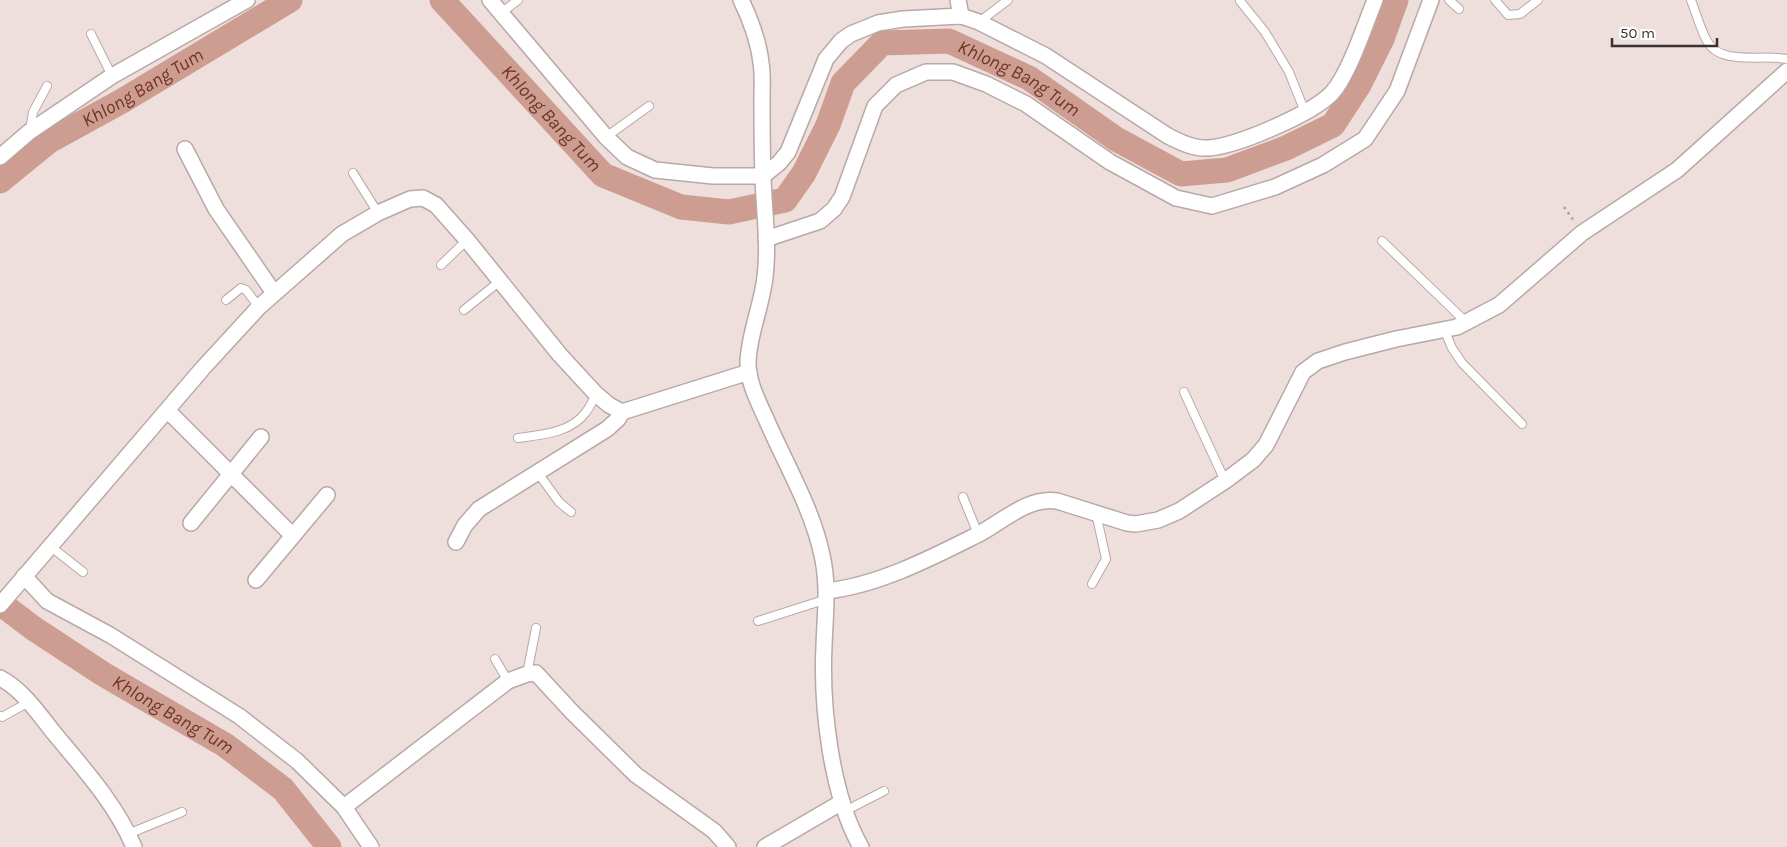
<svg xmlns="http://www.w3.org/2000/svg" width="1787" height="847" viewBox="0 0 1787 847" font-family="Karla,sans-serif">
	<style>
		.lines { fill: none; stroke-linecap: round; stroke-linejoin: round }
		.river { stroke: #ce9d91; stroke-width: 25 }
		.service-casing { stroke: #b7a9a6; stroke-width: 10 }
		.minor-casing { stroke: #b7a9a6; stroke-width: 18 }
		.path { stroke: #aca09d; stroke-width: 2.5; stroke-dasharray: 2.5 4; stroke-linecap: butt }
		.service { stroke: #fff; stroke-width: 8 }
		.minor { stroke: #fff; stroke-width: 15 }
		.labels { text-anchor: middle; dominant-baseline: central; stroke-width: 4; stroke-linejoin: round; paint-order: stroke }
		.water-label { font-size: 19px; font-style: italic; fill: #713426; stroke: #fff }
	</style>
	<rect width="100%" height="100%" fill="#efdfdc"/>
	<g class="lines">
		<g class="river">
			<path id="s1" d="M 442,0 L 603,175 L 681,207 L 729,212 L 785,200 L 804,173 L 828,125 L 843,83 L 882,43 L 949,41 L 1029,78 L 1116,139 L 1181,174 L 1227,170 L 1286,148 L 1333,125 L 1359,85 L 1382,39 L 1396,0"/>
			<path id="s2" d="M 0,181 L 49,141 L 122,101 L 290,0"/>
			<path id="s3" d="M 0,603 L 33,628 L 103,674 L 225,745 L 283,789 L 329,847"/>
		</g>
		<defs>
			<g id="service">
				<path d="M 1449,0 L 1459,9"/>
				<path d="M 1495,0 L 1508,15 L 1520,14 L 1538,0"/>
				<path d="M 1691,0 C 1696,13 1700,28 1707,41 C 1720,66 1763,54 1787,59"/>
				<path d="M 1240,1 L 1265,32 L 1289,72 L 1305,112"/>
				<path d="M 501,13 L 518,0"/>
				<path d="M 979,22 L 1008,0"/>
				<path d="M 91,34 L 112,76"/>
				<path d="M 30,130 L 33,112 L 47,86"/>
				<path d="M 606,137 L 649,106"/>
				<path d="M 353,173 L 378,213"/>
				<path d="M 1382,241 L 1467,323"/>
				<path d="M 441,265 L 467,240"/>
				<path d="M 226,300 L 241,288 L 246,290 L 259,307"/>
				<path d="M 464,310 L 500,281"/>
				<path d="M 1444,329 L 1452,348 L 1462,363 L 1522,424"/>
				<path d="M 1184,392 L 1225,481"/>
				<path d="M 518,438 C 541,435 571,433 586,412 C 590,407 593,400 596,394"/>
				<path d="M 538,473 L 559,502 L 571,512"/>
				<path d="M 963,497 L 978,534"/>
				<path d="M 50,546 L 83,572"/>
				<path d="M 1092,584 L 1106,559 L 1096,513"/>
				<path d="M 758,621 L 827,599"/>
				<path d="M 495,659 L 508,681"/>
				<path d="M 527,674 L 536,628"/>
				<path d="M 0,716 L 2,717 L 29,702"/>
				<path d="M 845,811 L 884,791"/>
				<path d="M 128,834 L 182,812"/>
			</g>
			<g id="minor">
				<path d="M 490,0 L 606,137 L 627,157 L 655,170 L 713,176 L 763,176 L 779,163 L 788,152 L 826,59 L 841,41 L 851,34 L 878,23 L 903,19 L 961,16 L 979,22 L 1046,56 L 1168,136 C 1180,142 1194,149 1208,148 C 1237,146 1312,114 1332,93 C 1349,74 1365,25 1375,0"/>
				<path d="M 741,0 C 750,18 759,43 761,63 C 763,74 762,86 762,98 C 762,124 762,150 763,177 C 764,210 769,244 765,277 C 762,305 748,337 748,363 C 748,383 759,403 767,421 C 786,465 812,508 822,555 C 829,586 825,615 824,646 C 821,706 831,795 861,847"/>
				<path d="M 958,0 L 961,16"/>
				<path d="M 185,149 L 216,209 L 274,293"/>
				<path d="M 0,157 L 29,132 L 112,76 L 247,0"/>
				<path d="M 766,239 L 820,221 L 834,209 L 842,197 L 875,106 L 896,85 L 926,72 L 953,72 L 986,84 L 1026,104 L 1110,162 L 1176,198 L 1212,206 L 1275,187 L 1323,165 L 1365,139 L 1397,91 L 1431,0"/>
				<path d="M 168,411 L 293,536"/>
				<path d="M 191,523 L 261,437"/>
				<path d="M 456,542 L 465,525 L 479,509 L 607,429 L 618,419 L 622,412"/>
				<path d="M 24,576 L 47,601 L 110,635 L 239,716 L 297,761 L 344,807 L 371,847"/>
				<path d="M 256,580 L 327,495"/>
				<path d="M 827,591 C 879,585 931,558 977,535 C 1002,522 1027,497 1057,501 L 1127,523 L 1136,524 L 1158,520 L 1179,511 L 1225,481 L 1253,460 L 1266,445 L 1303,372 L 1318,361 L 1345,352 L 1396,339 L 1457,327 L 1499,305 L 1582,233 L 1677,170 L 1787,71"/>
				<path d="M 0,605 L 203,368 L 259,307 L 342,234 L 378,213 L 410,199 L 423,198 L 436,205 L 467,240 L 560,355 L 596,394 L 609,405 L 622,412 L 749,372"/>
				<path d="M 0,678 C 22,689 39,714 54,733 C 83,768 116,804 134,847"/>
				<path d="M 344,807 L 508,681 L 527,674 L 536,673 L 572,712 L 636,775 L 714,831 L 728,847"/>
				<path d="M 765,847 L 842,802"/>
			</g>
		</defs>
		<use href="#service" class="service-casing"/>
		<use href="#minor" class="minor-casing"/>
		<path class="path" d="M 1564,207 L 1574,221"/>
		<use href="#service" class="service"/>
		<use href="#minor" class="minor"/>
	</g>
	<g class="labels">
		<g class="water-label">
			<text stroke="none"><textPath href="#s1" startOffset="761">Khlong Bang Tum</textPath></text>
			<text stroke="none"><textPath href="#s2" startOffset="171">Khlong Bang Tum</textPath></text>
			<text stroke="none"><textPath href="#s1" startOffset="161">Khlong Bang Tum</textPath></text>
			<text stroke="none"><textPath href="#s3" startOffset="206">Khlong Bang Tum</textPath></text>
		</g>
	</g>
	<path d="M1612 38v8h105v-8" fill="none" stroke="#383230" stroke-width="2.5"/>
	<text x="1620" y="38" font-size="15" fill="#383230" stroke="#ffffff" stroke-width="4" paint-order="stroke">50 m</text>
</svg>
